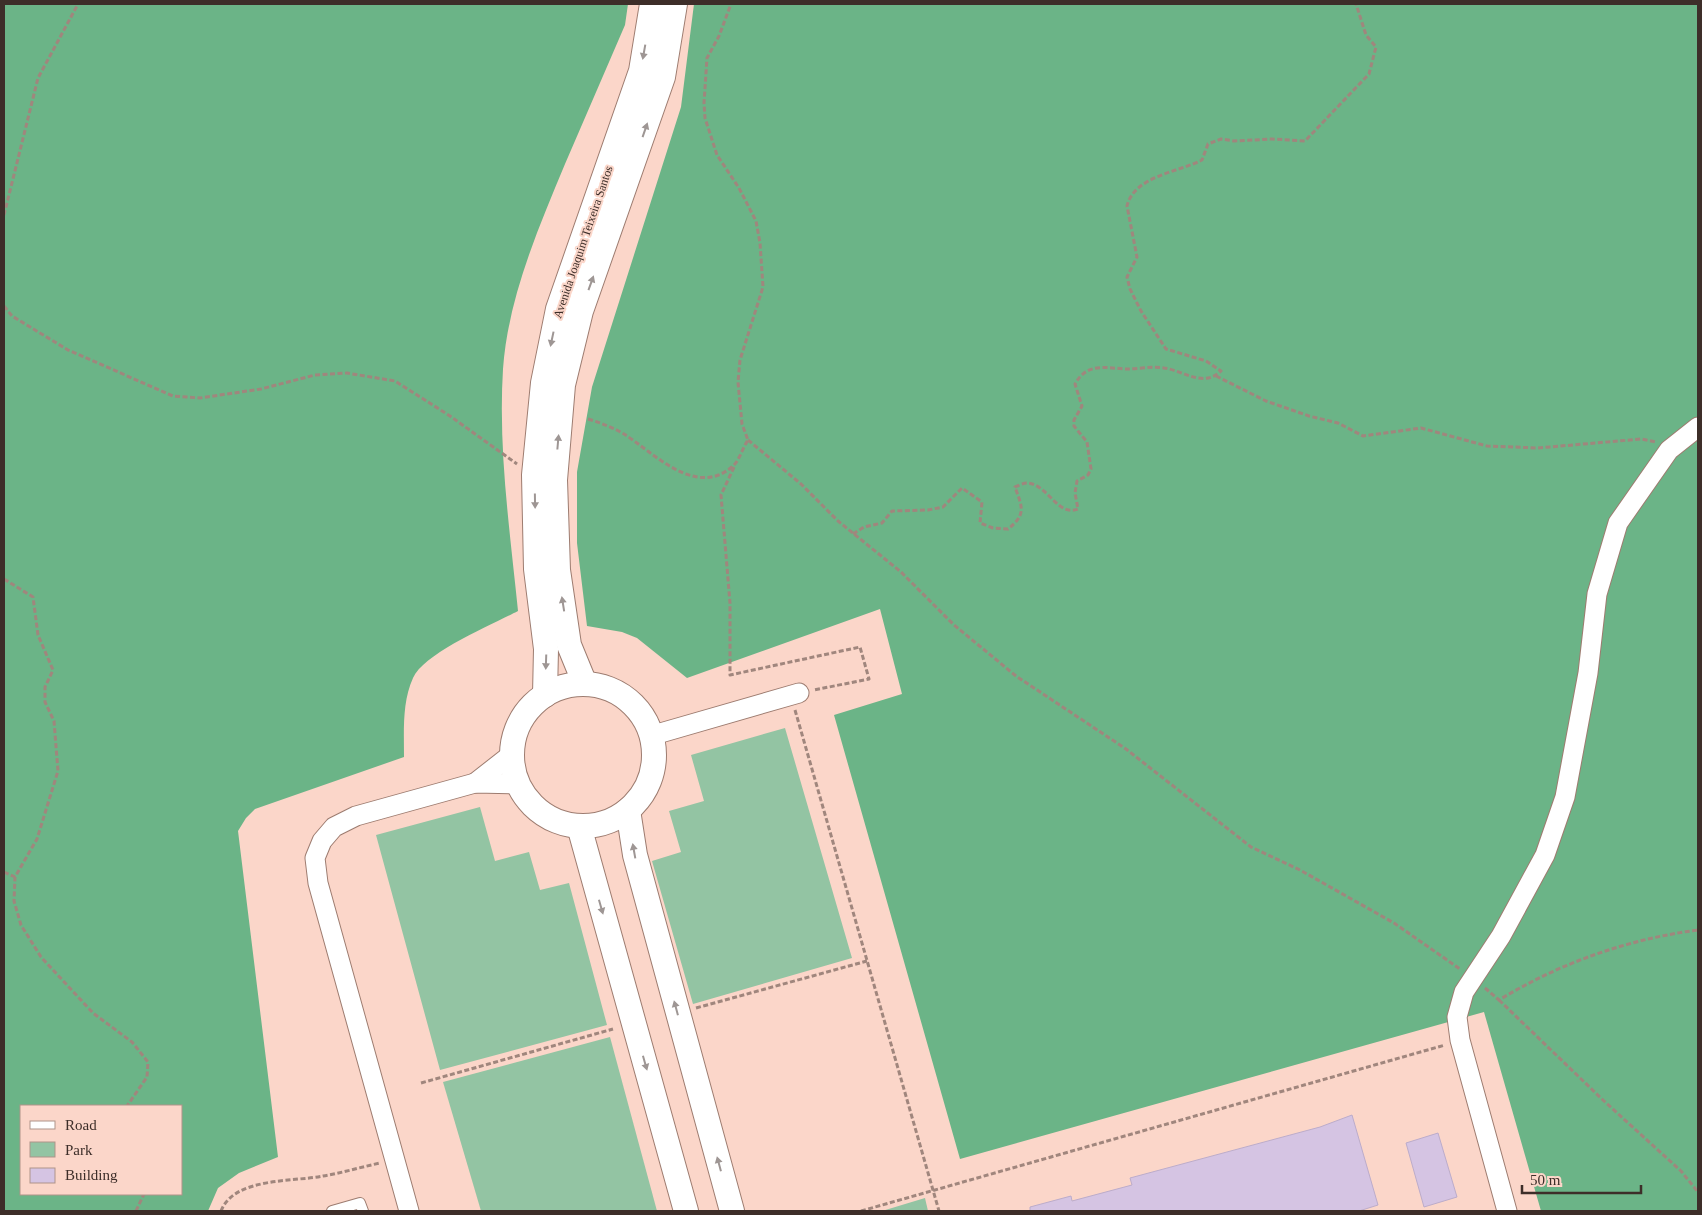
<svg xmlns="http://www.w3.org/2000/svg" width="1702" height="1215" viewBox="0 0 1702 1215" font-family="'Times New Roman',serif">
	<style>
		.green { fill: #93c4a3 }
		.forest { fill: #6bb487; fill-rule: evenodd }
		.building { fill: #d5c4e3; stroke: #bcacca }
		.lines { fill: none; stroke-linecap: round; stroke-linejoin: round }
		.service-casing { stroke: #9d7c70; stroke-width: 12 }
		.minor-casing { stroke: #9d7c70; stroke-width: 21 }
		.tertiary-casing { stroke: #9d7c70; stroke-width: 26 }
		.path { stroke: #a0867d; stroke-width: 3; stroke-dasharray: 5 2.5; stroke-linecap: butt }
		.service { stroke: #fff; stroke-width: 10 }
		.minor { stroke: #fff; stroke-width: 19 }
		.tertiary { stroke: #fff; stroke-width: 24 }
		.oneway { fill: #9e9694 }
		.labels { text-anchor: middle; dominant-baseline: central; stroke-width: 4; stroke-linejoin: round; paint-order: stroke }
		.street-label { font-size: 12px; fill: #3d2e29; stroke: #fbd6c9 }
	</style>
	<rect width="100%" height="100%" fill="#fbd6c9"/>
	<g class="green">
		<path d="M 785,728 L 852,958 L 693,1004 L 652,861 L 681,852 L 669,811 L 704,801 L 691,755 Z"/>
		<path d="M 480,807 L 495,861 L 529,852 L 540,890 L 569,883 L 607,1025 L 440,1070 L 376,835 Z"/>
		<path d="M 610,1037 L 657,1211 L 481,1211 L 443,1082 Z"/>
		<path d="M 925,1198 L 928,1211 L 882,1211 Z"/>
	</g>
	<g class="forest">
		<path d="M 4,4 L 628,4 L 625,25 C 605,71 585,118 565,164 C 538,229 508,298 503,369 C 498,450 510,531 518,611 C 493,624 424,653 413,678 C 402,702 404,731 404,757 L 255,809 L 246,818 L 238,831 L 278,1157 L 239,1173 L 218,1188 L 208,1211 L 4,1211 ZM 21,1106 L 181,1106 L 181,1194 L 21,1194 Z"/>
		<path d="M 694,4 L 1698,4 L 1698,1211 L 1541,1211 L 1484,1012 L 960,1159 L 834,715 L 902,694 L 880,609 L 687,678 L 637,638 L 622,632 L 587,626 L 577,543 L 577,472 L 592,387 L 681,107 Z"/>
	</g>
	<g class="building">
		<path d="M 1352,1115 L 1378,1205 L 1359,1211 L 1030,1211 L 1030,1207 L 1071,1196 L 1072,1201 L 1132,1185 L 1130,1178 L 1320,1127 Z"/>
		<path d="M 1438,1133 L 1457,1197 L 1424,1207 L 1406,1143 Z"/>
	</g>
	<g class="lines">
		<defs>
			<path id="service" d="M 332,1211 L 360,1203 L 363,1211"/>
			<g id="minor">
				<path d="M 650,736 L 799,693"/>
				<path d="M 475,783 L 512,754"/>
				<path d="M 409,1211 L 318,883 L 315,858 L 322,841 L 334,827 L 356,816 L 475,783 L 518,784"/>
				<path d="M 1507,1211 L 1460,1040 L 1457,1017 L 1464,992 L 1501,936 L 1545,855 L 1565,797 L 1588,673 L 1597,594 L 1618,523 L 1669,450 L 1698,427"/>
			</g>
			<g id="tertiary">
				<path d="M 585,684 L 569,645 L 558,570 L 555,480 L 563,385 L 581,311 L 663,77 L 675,4"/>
				<circle cx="583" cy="755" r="71"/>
				<path d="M 545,695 L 546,649 L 536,569 L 534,475 L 543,383 L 558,309 L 641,71 L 652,4"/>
				<path d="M 628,810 L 635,855 L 732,1211"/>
				<path d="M 579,826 L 686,1211"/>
			</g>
		</defs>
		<use href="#service" class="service-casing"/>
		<use href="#minor" class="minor-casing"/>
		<use href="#tertiary" class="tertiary-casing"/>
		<g class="path">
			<path d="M 4,215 L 38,78 L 78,4"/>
			<path d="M 4,306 L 12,316 L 68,350 L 173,396 L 200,398 L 261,389 L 315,375 L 347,373 L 395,381 L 450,416 L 517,464"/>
			<path d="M 1216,376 L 1266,401 L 1309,416 L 1338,423 L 1363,436 L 1421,428 L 1487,446 L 1538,448 L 1641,439 L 1656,442"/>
			<path d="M 588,419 C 601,423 612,427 624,434 C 654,453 696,499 733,466 C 739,461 743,447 748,440 L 742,424 L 738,382 L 740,360 L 763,287 L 760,243 L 756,221 L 739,188 L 717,155 L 705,118 L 704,103 L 707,58 L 719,36 L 731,4"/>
			<path d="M 748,440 L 801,484 L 838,521 L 901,572 L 954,625 L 1016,676 L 1126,749 L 1251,847 L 1300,870 L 1394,923 L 1460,969"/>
			<path d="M 734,467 L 721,495 L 730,603 L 730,675 L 860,647 L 869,679 L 814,690"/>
			<path d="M 853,534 L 864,527 L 882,523 L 892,511 L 928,510 L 943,507 L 962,488 L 982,502 L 980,523 L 993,528 L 1008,529 C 1027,514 1022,507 1015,487 C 1018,486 1023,483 1027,483 C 1048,484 1057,517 1078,509 L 1075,493 L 1077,481 L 1088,475 L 1091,469 L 1087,442 L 1074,426 L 1074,420 L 1082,406 L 1075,384 C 1087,362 1106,368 1126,369 C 1138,369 1152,366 1164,368 C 1185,371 1203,388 1221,371 L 1206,361 L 1166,349 L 1141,311 L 1130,289 L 1127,277 L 1137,257 L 1127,206 C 1134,176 1179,172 1202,160 L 1208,144 L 1221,139 L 1234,141 L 1272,139 L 1305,141 L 1369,74 L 1376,47 L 1366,35 L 1356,4"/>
			<path d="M 4,579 L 33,597 L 38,635 L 53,670 L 45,687 L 45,702 L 54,721 L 58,771 L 37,839 L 15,877 L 14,901 L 21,925 L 41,957 L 93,1013 L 132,1042 L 148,1062 L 147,1077 L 127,1106"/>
			<path d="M 795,710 L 939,1211"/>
			<path d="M 4,872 L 15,877"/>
			<path d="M 1485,988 L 1499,1000 C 1560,963 1628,939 1698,930"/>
			<path d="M 1499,1000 L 1604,1101 L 1681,1171 L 1698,1192"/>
			<path d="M 696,1008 L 867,961"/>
			<path d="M 421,1083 L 613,1029"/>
			<path d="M 136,1211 L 144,1194"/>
			<path d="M 221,1211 C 234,1177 294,1182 323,1176 C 342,1173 361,1167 380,1163"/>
			<path d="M 861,1211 L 1445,1045"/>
		</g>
		<use href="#service" class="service"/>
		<use href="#minor" class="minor"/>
		<use href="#tertiary" class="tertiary"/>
	</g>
	<defs><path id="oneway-solid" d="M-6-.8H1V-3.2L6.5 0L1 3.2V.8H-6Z" transform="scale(1.25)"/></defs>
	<g class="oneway">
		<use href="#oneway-solid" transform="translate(644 52) rotate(100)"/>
		<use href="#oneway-solid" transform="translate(645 130) rotate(-71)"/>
		<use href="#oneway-solid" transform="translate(591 283) rotate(-70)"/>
		<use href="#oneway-solid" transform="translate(552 339) rotate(102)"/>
		<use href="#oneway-solid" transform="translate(558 442) rotate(-85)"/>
		<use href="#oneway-solid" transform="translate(535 501) rotate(89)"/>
		<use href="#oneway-solid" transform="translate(563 604) rotate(-99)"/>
		<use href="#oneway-solid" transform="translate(546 662) rotate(92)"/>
		<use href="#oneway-solid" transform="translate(634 851) rotate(-100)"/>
		<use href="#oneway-solid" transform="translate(601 907) rotate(74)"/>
		<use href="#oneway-solid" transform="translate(676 1008) rotate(-105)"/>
		<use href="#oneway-solid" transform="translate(645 1063) rotate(74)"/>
		<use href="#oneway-solid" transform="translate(719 1164) rotate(-105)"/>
	</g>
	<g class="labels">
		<g class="street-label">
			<text transform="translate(583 242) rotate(-71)">Avenida Joaquim Teixeira Santos</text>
		</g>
	</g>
	<rect width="1702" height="1215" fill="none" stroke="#3d2e29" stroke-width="10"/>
	<rect x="20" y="1105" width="162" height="90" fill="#fbd6c9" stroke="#af9389"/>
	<rect x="30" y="1121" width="25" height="8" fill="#ffffff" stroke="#af9389"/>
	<text x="65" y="1130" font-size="15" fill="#3d2e29">Road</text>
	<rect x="30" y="1142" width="25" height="15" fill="#93c4a3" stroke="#af9389"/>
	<text x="65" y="1155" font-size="15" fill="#3d2e29">Park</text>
	<rect x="30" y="1168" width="25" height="15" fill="#d5c4e3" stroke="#af9389"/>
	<text x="65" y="1180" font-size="15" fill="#3d2e29">Building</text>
	<path d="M1522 1185v8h119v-8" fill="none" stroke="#3d2e29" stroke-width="2.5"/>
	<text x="1530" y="1185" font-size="15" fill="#3d2e29" stroke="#fbd6c9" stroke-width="4" paint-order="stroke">50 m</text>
</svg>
